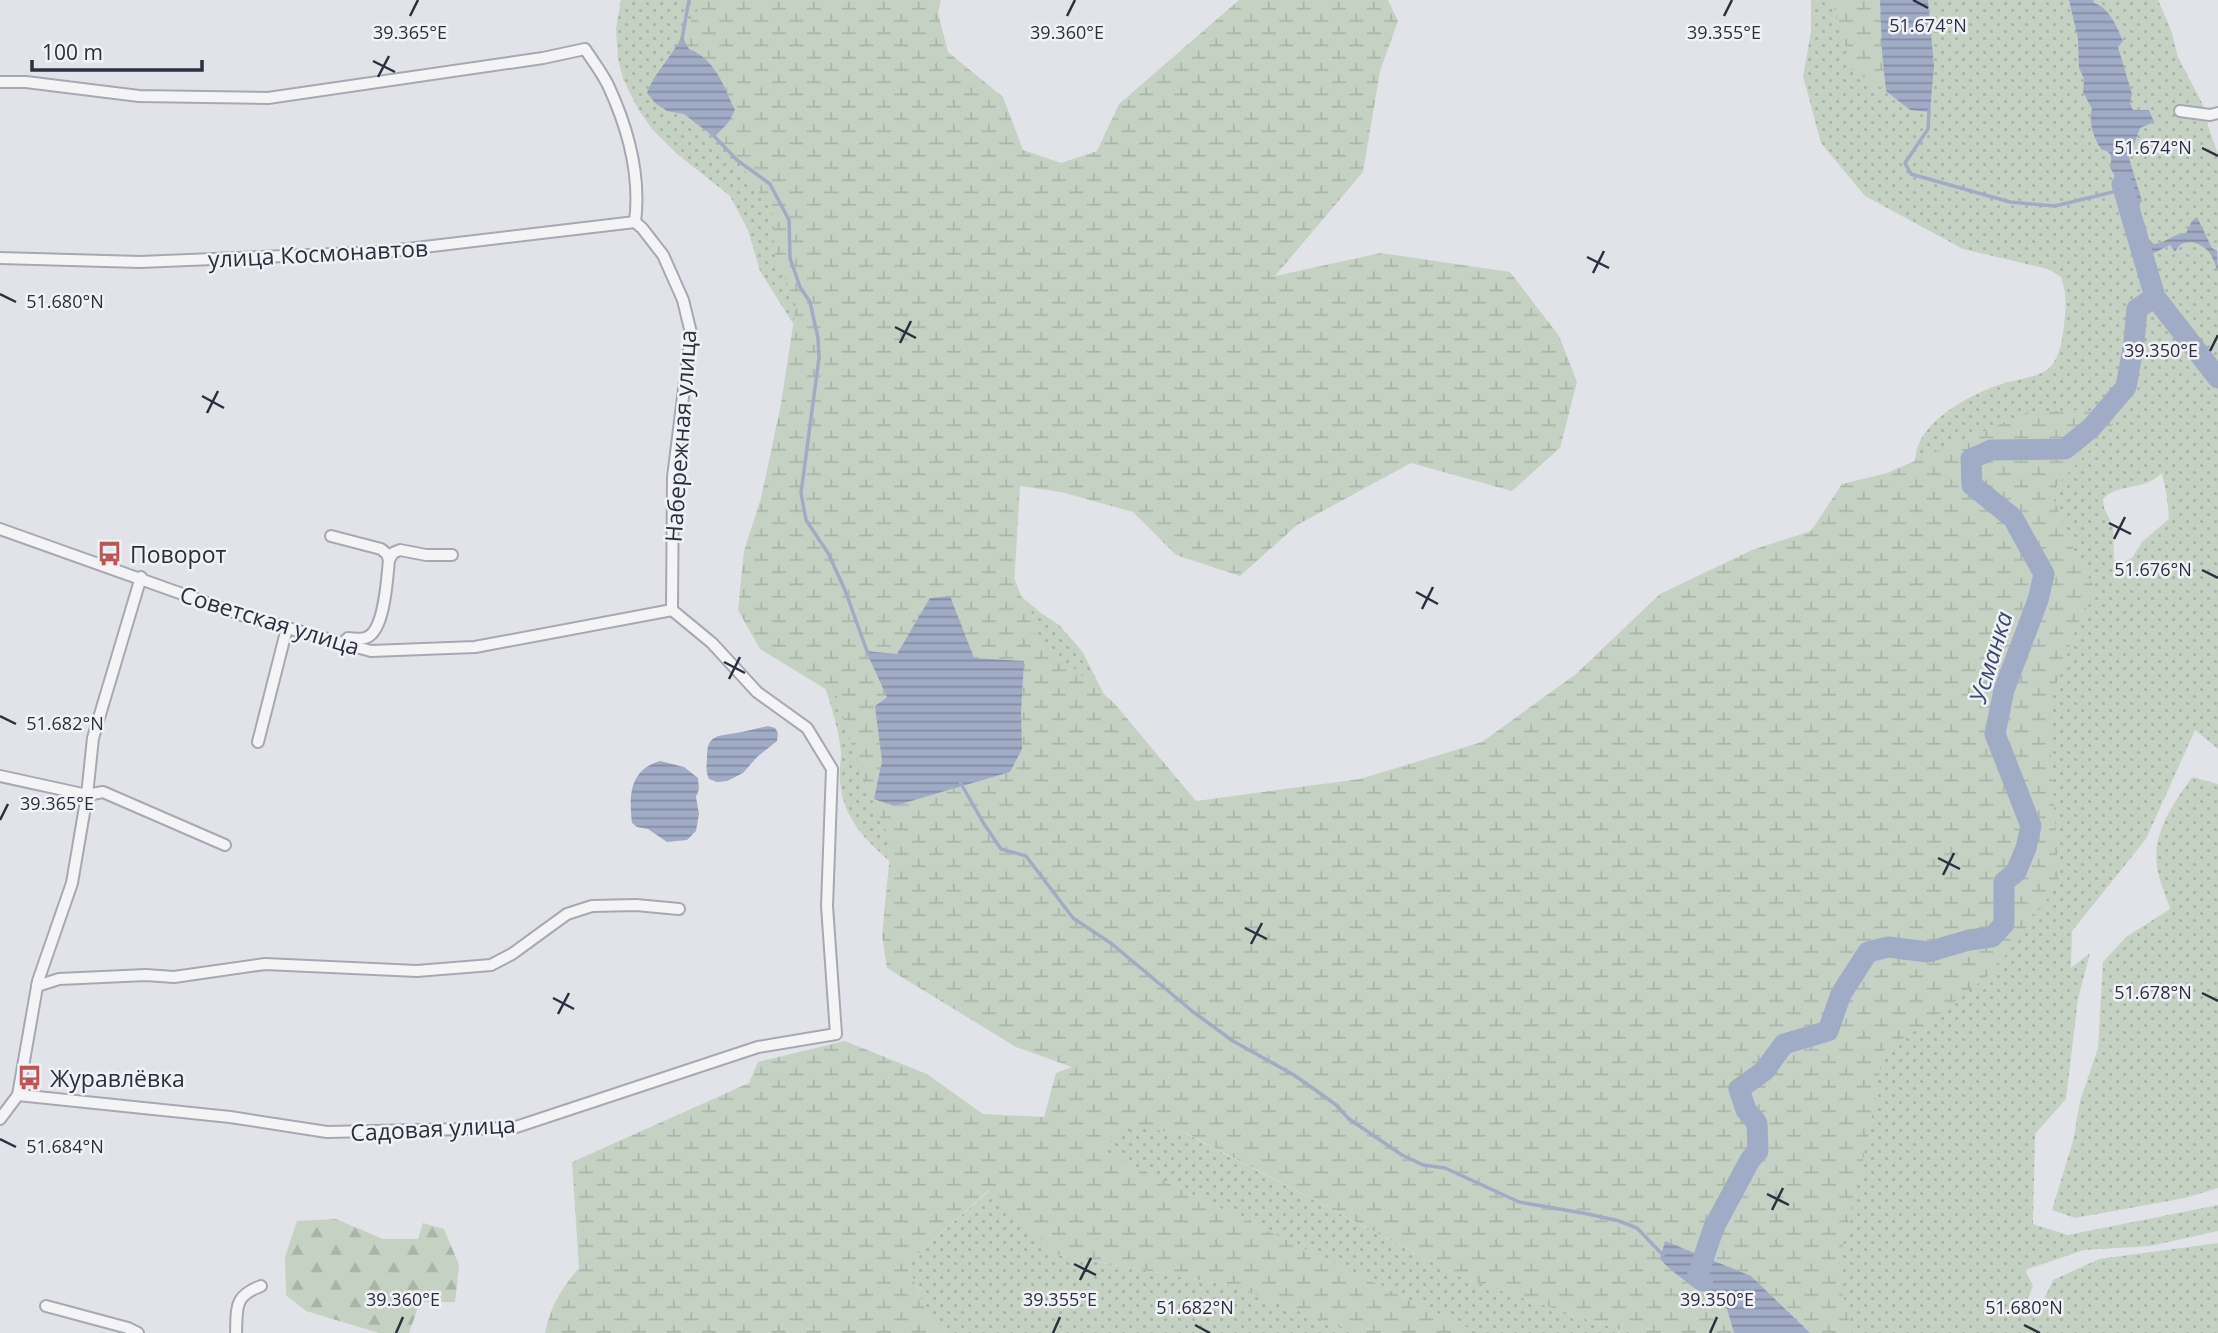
<svg xmlns="http://www.w3.org/2000/svg" width="2218" height="1333" viewBox="0 0 2218 1333" font-family="'Open Sans',sans-serif">
	<style>
		.grass { fill: url(#grass-dots); fill-rule: evenodd }
		.forest { fill: url(#forest-firs) }
		.wetland { fill: url(#wetland-marsh); fill-rule: evenodd }
		.water { fill: url(#water-rules) }
		.lines { fill: none; stroke-linecap: round; stroke-linejoin: round }
		.stream { stroke: #a0acc5; stroke-width: 3.5 }
		.river { stroke: #a0acc5; stroke-width: 21 }
		.street-casing { stroke: #a7a9b2; stroke-width: 14 }
		.street { stroke: #f4f4f7; stroke-width: 10 }
		.ticks { fill: none; stroke: #2b2f3f; stroke-width: 2.5 }
		.labels { text-anchor: middle; dominant-baseline: central; stroke-width: 5; stroke-linejoin: round; paint-order: stroke }
		.street-label { font-size: 23px; fill: #2b2f3f; stroke: #f1f2f6 }
		.poi-label { font-size: 23px; fill: #2b2f3f; stroke: #f1f2f6; text-anchor: start }
		.water-label { font-size: 24px; font-style: italic; fill: #39496f; stroke: #f1f2f6 }
		.ticks-label { font-size: 18px; text-anchor: middle; fill: #2b2f3f; stroke: #f1f2f6; stroke-width: 5; stroke-linejoin: round; paint-order: stroke }
	</style>
	<defs>
		<pattern id="grass-dots" width="8" height="8" patternUnits="userSpaceOnUse" patternTransform="scale(1.75)"><rect width="8" height="8" fill="#c5d2c3"/><path d="M2 2h.1M6 6h.1" fill="none" stroke="#a9b5a9" stroke-width="1.8" stroke-linecap="round"/></pattern>
		<pattern id="forest-firs" width="22" height="20" patternUnits="userSpaceOnUse" patternTransform="scale(1.75)"><rect width="22" height="20" fill="#c5d2c3"/><path d="M5 1l3.5 6h-7zM16 11l3.5 6h-7z" fill="#a9b5a9"/></pattern>
		<pattern id="wetland-marsh" width="20" height="14" patternUnits="userSpaceOnUse" patternTransform="scale(1.75)"><rect width="20" height="14" fill="#c5d2c3"/><path d="M1 5h8M5 5V1M11 12h8M15 12V8" fill="none" stroke="#a9b5a9"/></pattern>
		<pattern id="water-rules" width="6" height="5" patternUnits="userSpaceOnUse" patternTransform="scale(1.75)"><rect width="6" height="5" fill="#a0acc5"/><path d="M0 2.5h6" fill="none" stroke="#838ca1"/></pattern>
	</defs>
	<rect width="100%" height="100%" fill="#e1e3e8"/>
	<g class="grass">
		<path d="M 621,0 L 798,0 L 1008,564 L 1022,597 L 1041,613 L 1059,625 L 1082,651 L 1108,702 L 1300,978 L 1914,489 C 1915,474 1913,455 1920,441 C 1933,415 1975,392 2002,384 C 2017,379 2041,378 2052,365 C 2060,355 2063,337 2064,325 C 2066,307 2067,294 2061,277 L 2048,269 L 1963,249 L 1865,196 L 1821,143 L 1803,76 L 1811,32 L 1811,0 L 2158,0 L 2171,30 L 2178,57 L 2203,105 L 2208,126 L 2218,154 L 2218,749 L 2195,730 L 2146,839 L 2072,931 L 2071,968 L 2090,953 L 2078,999 L 2066,1099 L 2035,1134 L 2033,1224 L 2068,1235 L 2218,1205 L 2218,1231 L 2150,1246 L 2084,1250 L 2025,1270 L 2033,1285 L 2027,1302 L 2037,1314 L 2053,1280 L 2099,1259 L 2218,1243 L 2218,1333 L 1651,1333 L 894,865 C 867,842 842,818 840,780 C 839,771 841,762 841,753 C 839,727 827,692 818,668 L 801,336 L 760,271 L 748,230 L 730,196 L 676,153 L 652,129 L 638,109 L 623,79 L 618,58 L 616,29 ZM 2162,473 L 2167,497 L 2169,519 L 2142,542 L 2132,558 L 2120,564 L 2114,559 L 2113,526 L 2104,508 L 2103,499 C 2116,485 2137,489 2153,480 C 2156,478 2159,475 2162,473 Z"/>
		<path d="M 2192,777 L 2218,784 L 2218,1188 L 2185,1198 L 2075,1218 L 2052,1210 L 2073,1141 L 2080,1101 L 2098,1048 L 2103,962 L 2126,937 L 2170,909 C 2166,896 2159,881 2157,867 C 2152,833 2173,804 2192,777 Z"/>
		<path d="M 1133,1127 L 1185,1133 L 1461,1277 L 1585,1319 L 1632,1333 L 1478,1333 L 1098,1149 Z"/>
		<path d="M 990,1190 L 1057,1255 L 1239,1287 L 1359,1333 L 946,1333 L 930,1322 L 907,1263 Z"/>
	</g>
	<path class="forest" d="M 336,1219 L 383,1239 L 418,1239 L 423,1223 L 444,1229 L 459,1265 L 455,1302 L 420,1302 L 409,1333 L 379,1333 L 306,1311 L 286,1295 L 285,1257 L 297,1221 Z"/>
	<g class="wetland">
		<path d="M 704,0 L 941,0 L 938,13 L 948,52 L 1003,97 L 1023,150 L 1061,163 L 1097,151 L 1119,104 L 1239,0 L 1388,0 L 1398,21 L 1380,71 L 1363,172 L 1275,276 L 1381,253 L 1510,272 L 1559,336 L 1577,382 L 1560,448 L 1512,491 L 1411,463 L 1297,525 L 1240,576 L 1176,555 L 1133,512 L 1061,492 L 1020,486 L 1014,586 L 1032,613 L 1036,640 L 1076,670 L 1114,703 L 1196,801 L 1360,779 L 1482,742 L 1576,674 L 1660,594 L 1752,550 L 1811,531 L 1842,484 L 1887,473 L 2028,412 L 2084,410 L 2117,420 L 2051,492 L 2075,553 L 2096,591 L 2078,623 L 2048,707 L 2059,883 L 1994,971 L 1933,1019 L 1883,1051 L 1869,1134 L 1837,1270 L 1852,1333 L 1810,1333 L 1795,1316 L 1699,1256 L 1665,1241 L 1660,1260 C 1682,1282 1695,1287 1724,1298 L 1734,1333 L 1632,1333 L 1585,1319 L 1461,1277 L 1186,1133 L 1134,1128 L 1099,1149 L 1478,1333 L 1357,1333 L 1233,1286 L 1057,1255 L 989,1190 L 907,1263 L 930,1322 L 946,1333 L 545,1333 C 552,1303 560,1291 579,1268 L 572,1162 L 749,1083 L 758,1062 L 845,1041 L 927,1074 L 983,1114 L 1044,1117 L 1056,1073 L 1072,1067 L 1016,1047 L 887,968 L 882,936 L 891,843 L 854,753 L 837,696 L 760,649 L 738,610 L 744,551 L 761,498 L 781,404 L 796,306 L 774,250 L 773,213 L 737,160 L 714,137 L 728,123 L 734,110 C 723,85 716,60 689,49 L 682,36 ZM 930,598 L 974,658 L 1021,712 L 1022,749 L 1010,772 L 894,806 L 874,799 L 882,761 L 875,706 L 887,697 L 867,651 L 897,654 Z"/>
		<path d="M 1832,0 L 1880,0 L 1886,91 L 1852,70 Z"/>
	</g>
	<g class="water">
		<path d="M 1880,0 L 1928,0 L 1934,66 L 1930,112 L 1910,110 L 1886,91 L 1882,52 Z"/>
		<path d="M 2069,0 L 2093,0 L 2094,3 C 2109,7 2117,27 2123,41 L 2118,47 L 2132,94 L 2130,103 L 2133,110 L 2149,110 L 2154,122 L 2140,128 L 2129,158 L 2142,201 L 2133,214 L 2125,209 L 2114,174 L 2110,168 C 2112,160 2113,151 2102,150 C 2094,140 2088,121 2092,109 L 2083,92 L 2084,79 L 2079,68 L 2078,39 Z"/>
		<path d="M 682,36 L 689,49 C 716,60 723,85 735,110 L 728,123 L 714,137 L 684,114 L 667,111 L 655,103 L 647,93 C 655,71 672,57 682,36 Z"/>
		<path d="M 2125,211 L 2132,215 L 2147,234 L 2147,238 L 2154,244 C 2167,243 2173,233 2186,233 L 2192,221 L 2197,217 L 2212,248 L 2217,251 L 2218,272 C 2215,265 2213,256 2208,251 C 2198,241 2182,237 2175,252 L 2170,245 C 2159,250 2150,256 2138,258 L 2127,233 Z"/>
		<path d="M 950,596 L 974,658 L 1024,661 L 1021,712 L 1022,749 L 1010,772 L 894,806 L 874,799 L 882,761 L 875,706 L 887,697 L 866,651 L 897,654 L 930,598 Z"/>
		<path d="M 768,726 L 775,728 L 778,733 L 777,741 L 757,757 L 743,773 L 727,781 L 717,782 L 709,779 C 705,770 707,766 707,757 C 707,735 717,736 736,733 C 746,732 758,728 768,726 Z"/>
		<path d="M 660,761 L 684,767 L 698,778 L 699,789 L 696,797 L 699,814 L 696,831 L 687,840 L 667,842 L 648,829 L 637,827 L 632,823 C 629,796 629,770 660,761 Z"/>
		<path d="M 1665,1241 L 1751,1276 L 1810,1333 L 1734,1333 L 1724,1298 C 1695,1287 1682,1282 1660,1259 Z"/>
	</g>
	<g class="lines">
		<g class="stream">
			<path d="M 682,39 L 689,0"/>
			<path d="M 1929,110 L 1928,129 L 1905,163 L 1911,174 L 2010,202 L 2055,206 L 2121,190"/>
			<path d="M 712,134 L 737,160 L 770,184 L 789,220 L 790,258 L 800,287 L 810,302 L 818,338 L 819,358 L 801,493 L 806,520 L 828,553 L 845,590 L 868,654"/>
			<path d="M 960,782 L 984,824 L 1001,849 L 1026,856 L 1073,918 L 1112,944 L 1192,1011 L 1233,1041 L 1294,1075 L 1335,1104 L 1349,1119 L 1402,1155 L 1423,1165 L 1445,1168 L 1519,1202 L 1588,1214 L 1619,1221 L 1637,1228 L 1663,1255"/>
		</g>
		<g class="river">
			<path d="M 2155,297 L 2218,378"/>
			<path d="M 1703,1281 L 1697,1277 L 1714,1227 L 1750,1160 L 1758,1151 L 1757,1123 L 1746,1110 L 1739,1089 L 1764,1071 L 1784,1044 L 1828,1031 L 1841,994 L 1868,952 L 1888,947 L 1928,952 L 1969,940 L 1992,937 L 2004,924 L 2004,882 L 2016,872 L 2026,848 L 2031,826 L 1995,734 L 2004,690 L 2038,600 L 2044,574 L 2013,518 L 1972,485 L 1971,459 L 1991,450 L 2065,449 L 2091,428 L 2126,387 L 2134,342 L 2137,309 L 2155,297 L 2122,184"/>
		</g>
		<defs>
			<g id="street">
				<path d="M 0,82 L 26,82 L 139,96 L 268,98 L 543,58 L 585,49 C 593,61 602,73 608,85 C 628,128 641,175 635,222"/>
				<path d="M 2180,111 L 2210,115 L 2218,113"/>
				<path d="M 635,222 L 642,228 L 663,255 L 683,300 L 691,333 L 673,477 L 672,610"/>
				<path d="M 0,258 L 140,262 L 382,252 L 635,222"/>
				<path d="M 0,529 L 244,616 L 371,651 L 475,647 L 672,610"/>
				<path d="M 331,536 L 381,549 L 387,554 L 389,560"/>
				<path d="M 343,643 L 348,638 C 353,638 360,640 365,638 C 385,633 387,578 389,560 L 393,553 L 400,550 L 426,555 L 452,555"/>
				<path d="M 258,742 L 287,628"/>
				<path d="M 0,776 L 87,795 L 103,792 L 225,845"/>
				<path d="M 37,986 L 59,979 L 146,975 L 174,977 L 265,964 L 417,971 L 491,965 L 512,954 L 567,914 L 592,906 L 636,905 L 679,909"/>
				<path d="M 18,1095 L 230,1117 L 327,1132 L 513,1128 L 758,1047 L 836,1034 L 827,906 L 832,769 L 807,728 L 757,692 L 712,643 L 672,610"/>
				<path d="M 0,1119 L 18,1095 L 38,981 L 72,883 L 87,795 L 93,738 L 141,577"/>
				<path d="M 46,1306 L 128,1328 L 138,1333"/>
				<path d="M 236,1333 C 237,1307 234,1296 261,1286"/>
			</g>
		</defs>
		<use href="#street" class="street-casing"/>
		<use href="#street" class="street"/>
	</g>
	<path class="ticks" d="M 1913,0 L 1928,8M 410,16 L 418,0M 1067,16 L 1075,0M 1724,16 L 1732,0M 373,61 L 395,72M 378,77 L 389,56M 2202,148 L 2218,156M 1587,257 L 1609,268M 1593,273 L 1604,251M 0,294 L 16,302M 895,327 L 916,338M 900,343 L 911,321M 2210,351 L 2218,335M 202,396 L 224,408M 207,413 L 218,391M 2109,523 L 2131,534M 2114,539 L 2125,517M 2202,570 L 2218,578M 1416,592 L 1438,604M 1422,609 L 1433,587M 724,662 L 745,673M 729,679 L 740,657M 0,716 L 16,724M 0,820 L 8,804M 1938,858 L 1960,869M 1943,875 L 1954,853M 1245,928 L 1267,939M 1251,944 L 1262,923M 2202,993 L 2218,1001M 553,998 L 574,1009M 558,1014 L 569,993M 0,1139 L 16,1147M 1767,1194 L 1789,1205M 1772,1210 L 1783,1188M 1074,1264 L 1096,1275M 1080,1280 L 1091,1258M 1195,1325 L 1210,1333M 2024,1325 L 2040,1333M 396,1333 L 403,1317M 1053,1333 L 1060,1317M 1710,1333 L 1717,1317"/>
	<defs>
		<symbol id="bus-bare" viewBox="-9 -9 18 18"><path d="M-5-6H5V4H4V6H2V4H-2V6H-4V4H-5ZM-3.5-4V0h7V-4ZM-3.5 1.2v1.5H-2V1.2ZM2 1.2v1.5H3.5V1.2Z" fill="#c15353" stroke="#f1f2f6" stroke-width="2.5" paint-order="stroke"/></symbol>
	</defs>
	<g fill-rule="evenodd">
		<use href="#bus-bare" x="92" y="536" width="35" height="35"/>
		<use href="#bus-bare" x="12" y="1060" width="35" height="35"/>
	</g>
	<g class="labels">
		<g class="street-label">
			<text transform="translate(318 253) rotate(-3)">улица Космонавтов</text>
			<text transform="translate(680 436) rotate(-86)">Набережная улица</text>
			<text transform="translate(270 620) rotate(17)">Советская улица</text>
			<text transform="translate(433 1128) rotate(-3)">Садовая улица</text>
		</g>
		<g class="poi-label">
			<text x="130" y="554">Поворот</text>
			<text x="50" y="1078">Журавлёвка</text>
		</g>
		<g class="water-label">
			<text transform="translate(1990 657) rotate(-73)">Усманка</text>
		</g>
	</g>
	<g class="ticks-label">
		<text x="1928" y="32">51.674°N</text>
		<text x="410" y="39">39.365°E</text>
		<text x="1067" y="39">39.360°E</text>
		<text x="1724" y="39">39.355°E</text>
		<text x="2153" y="154">51.674°N</text>
		<text x="65" y="308">51.680°N</text>
		<text x="2161" y="357">39.350°E</text>
		<text x="2153" y="576">51.676°N</text>
		<text x="65" y="730">51.682°N</text>
		<text x="57" y="810">39.365°E</text>
		<text x="2153" y="999">51.678°N</text>
		<text x="65" y="1153">51.684°N</text>
		<text x="403" y="1306">39.360°E</text>
		<text x="1060" y="1306">39.355°E</text>
		<text x="1717" y="1306">39.350°E</text>
		<text x="1195" y="1314">51.682°N</text>
		<text x="2024" y="1314">51.680°N</text>
	</g>
	<path d="M32 60v10h170v-10" fill="none" stroke="#2b2f3f" stroke-width="3.5"/>
	<text x="42" y="60" font-size="21" fill="#2b2f3f" stroke="#f1f2f6" stroke-width="5" paint-order="stroke">100 m</text>
</svg>
